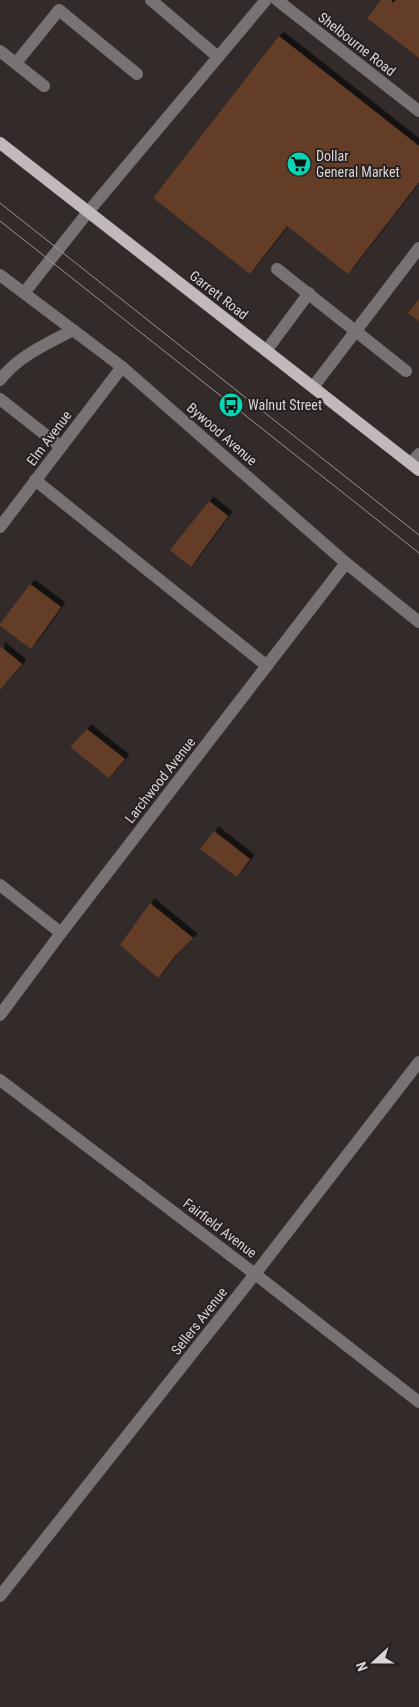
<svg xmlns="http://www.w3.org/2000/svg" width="419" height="1707" viewBox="0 0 419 1707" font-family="'Roboto Condensed',sans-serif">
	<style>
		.building { fill: #633d28; filter: url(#shadow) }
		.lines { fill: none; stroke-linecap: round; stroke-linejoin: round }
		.minor { stroke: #777375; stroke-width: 12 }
		.major { stroke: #c2b9bd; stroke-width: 12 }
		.tram { stroke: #9b9494; stroke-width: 1 }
		.labels { text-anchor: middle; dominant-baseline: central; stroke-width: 4; stroke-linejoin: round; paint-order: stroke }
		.street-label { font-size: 14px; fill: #dad4d4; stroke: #292121 }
		.poi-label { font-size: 14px; fill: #dad4d4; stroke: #292121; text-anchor: start }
	</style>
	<defs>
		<filter id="shadow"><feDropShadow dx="4.5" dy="-4.5" stdDeviation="0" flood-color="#0009"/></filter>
	</defs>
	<rect width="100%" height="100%" fill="#332a2a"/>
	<g class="building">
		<path d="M 381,0 L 391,0 L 393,3 L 396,0 L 419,0 L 419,58 L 367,18 Z"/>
		<path d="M 279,36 L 419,146 L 419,182 L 348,274 L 287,226 L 250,274 L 153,198 Z"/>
		<path d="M 419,299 L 419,321 L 408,313 Z"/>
		<path d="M 209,501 L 228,516 L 191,567 L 170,550 Z"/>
		<path d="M 30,584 L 61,607 L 31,649 L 0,626 L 0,624 Z"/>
		<path d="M 0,646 L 22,664 L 0,690 Z"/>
		<path d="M 87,729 L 125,759 L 109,778 L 70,747 Z"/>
		<path d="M 214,831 L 250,859 L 237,877 L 200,849 Z"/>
		<path d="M 150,903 L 193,938 L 175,956 L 158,978 L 120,945 Z"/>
	</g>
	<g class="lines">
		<g class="minor">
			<path d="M 151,0 L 218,57"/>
			<path d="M 277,0 L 419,111"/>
			<path d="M 0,51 L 44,86"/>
			<path d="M 16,63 L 59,10 L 137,74"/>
			<path d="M 277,269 L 406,371"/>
			<path d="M 0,275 L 122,367 L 346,563 L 419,622"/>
			<path d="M 24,293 L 88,212 L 266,0"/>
			<path d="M 266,351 L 309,293"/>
			<path d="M 0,380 C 18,356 47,344 73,330"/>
			<path d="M 313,387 L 419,248"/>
			<path d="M 0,399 L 61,447"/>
			<path d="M 411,463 L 419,454"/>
			<path d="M 35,480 L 267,666"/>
			<path d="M 0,527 L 122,367"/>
			<path d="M 0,885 L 61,933"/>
			<path d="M 0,1015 L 61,933 L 346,563"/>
			<path d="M 0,1080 L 255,1274 L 419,1402"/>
			<path d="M 0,1596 L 255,1274 L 419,1062"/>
		</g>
		<path class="major" d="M 0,143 L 419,470"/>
		<g class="tram">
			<path d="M 0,203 L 419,535"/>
			<path d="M 0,221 L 419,553"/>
		</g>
	</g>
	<defs>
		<symbol id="supermarket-disc" viewBox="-11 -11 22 22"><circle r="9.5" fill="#09d5b5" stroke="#292121"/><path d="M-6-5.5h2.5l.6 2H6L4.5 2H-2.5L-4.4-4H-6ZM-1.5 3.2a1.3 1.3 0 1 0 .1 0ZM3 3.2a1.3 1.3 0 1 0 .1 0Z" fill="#111"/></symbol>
		<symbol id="bus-disc" viewBox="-11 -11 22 22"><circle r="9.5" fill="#09d5b5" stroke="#292121"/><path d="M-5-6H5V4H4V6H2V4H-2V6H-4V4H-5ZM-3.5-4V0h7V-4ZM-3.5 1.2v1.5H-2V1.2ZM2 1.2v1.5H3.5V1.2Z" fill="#111"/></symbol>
	</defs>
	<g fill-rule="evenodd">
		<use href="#supermarket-disc" x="285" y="150" width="28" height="28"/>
		<use href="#bus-disc" x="217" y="391" width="28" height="28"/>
	</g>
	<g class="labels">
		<g class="street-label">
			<text transform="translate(357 44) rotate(38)">Shelbourne Road</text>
			<text transform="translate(219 295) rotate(38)">Garrett Road</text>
			<text transform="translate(222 434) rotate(41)">Bywood Avenue</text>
			<text transform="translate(49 438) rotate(-53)">Elm Avenue</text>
			<text transform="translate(160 780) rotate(-52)">Larchwood Avenue</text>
			<text transform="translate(220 1228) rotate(37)">Fairfield Avenue</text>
			<text transform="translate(199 1321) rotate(-52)">Sellers Avenue</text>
		</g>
		<g class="poi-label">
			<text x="316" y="156">Dollar<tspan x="316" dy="16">General Market</tspan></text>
			<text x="248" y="405">Walnut Street</text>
		</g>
	</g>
	<g transform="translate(374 1662) rotate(249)" stroke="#292121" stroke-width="4" paint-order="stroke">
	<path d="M0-4L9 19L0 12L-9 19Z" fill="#dad4d4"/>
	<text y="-8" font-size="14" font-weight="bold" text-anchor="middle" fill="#dad4d4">N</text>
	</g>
</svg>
